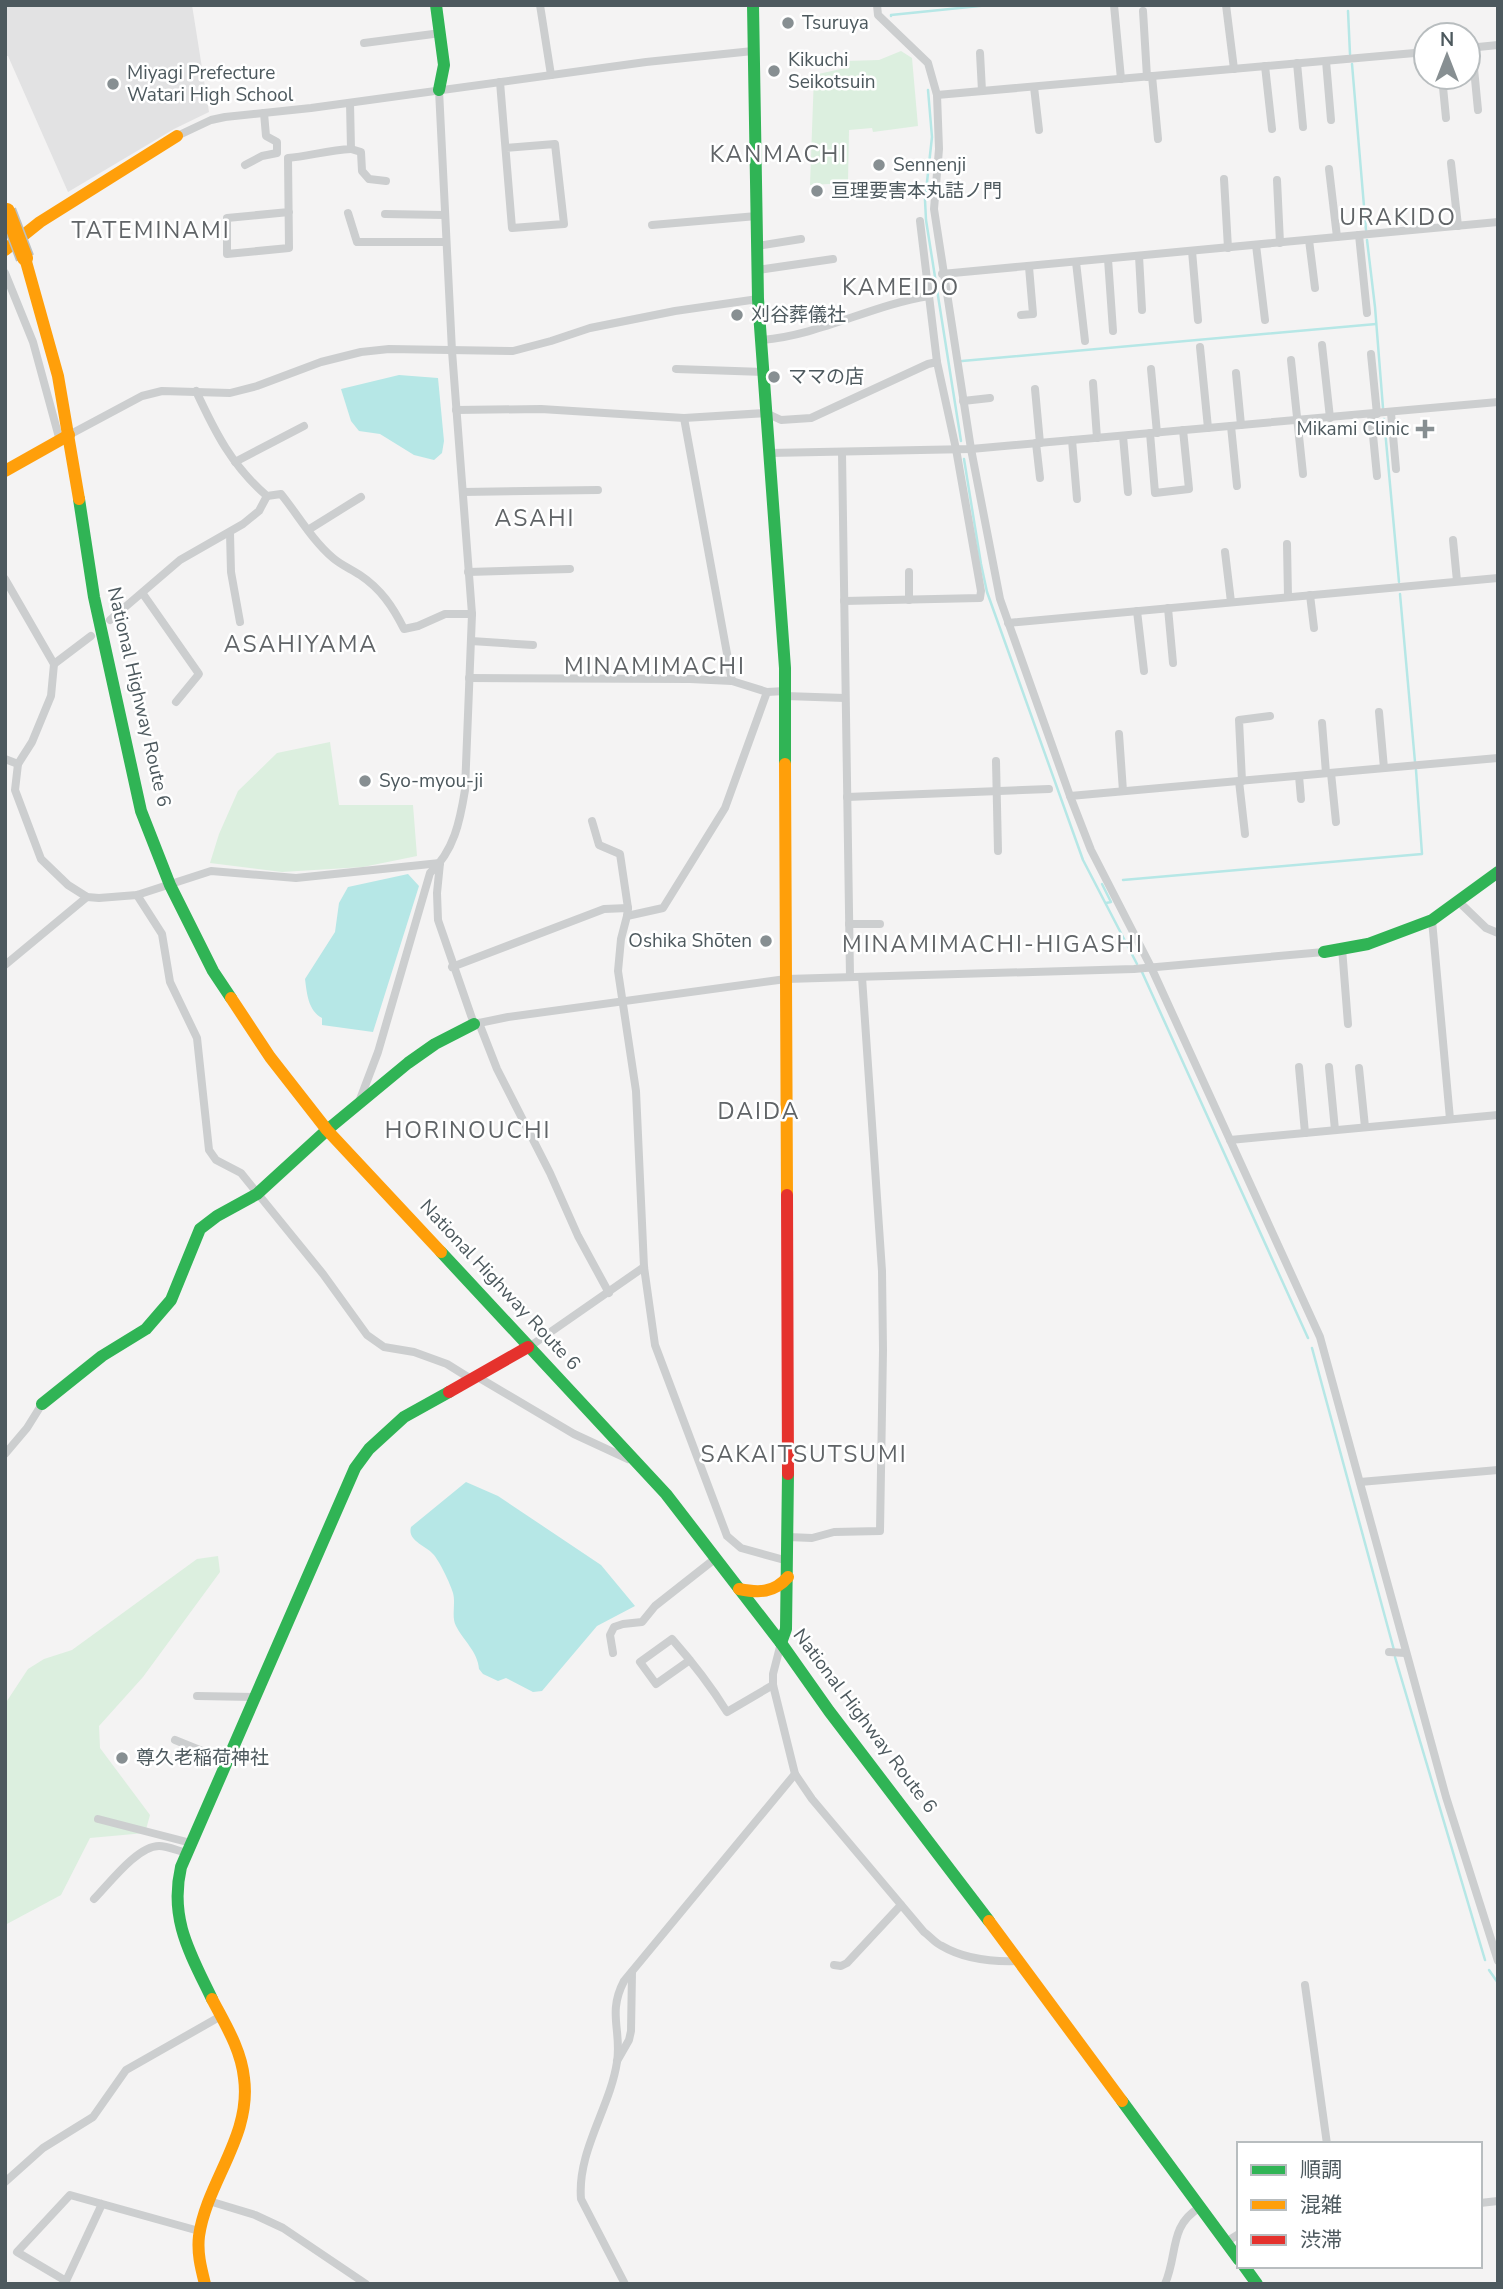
<svg xmlns="http://www.w3.org/2000/svg" width="1503" height="2289" viewBox="0 0 1503 2289" font-family="'Nunito Sans','Noto Sans JP',sans-serif">
	<style>
		.education { fill: #e2e2e3 }
		.green { fill: #dcefdf }
		.water { fill: #b6e7e6 }
		.lines { fill: none; stroke-linecap: round; stroke-linejoin: round }
		.stream { stroke: #b6e7e6; stroke-width: 2.5 }
		.street { stroke: #cccecf; stroke-width: 8 }
		.fast { stroke: #30b455; stroke-width: 12 }
		.slow { stroke: #ff9f0a; stroke-width: 12 }
		.jam { stroke: #e5322d; stroke-width: 12 }
		.slow-bridge-casing { stroke: #babfc1; stroke-width: 19; stroke-linecap: butt }
		.slow-bridge { stroke: #ff9f0a; stroke-width: 16 }
		.poi-dot { fill: #878f92; stroke: #fff; stroke-width: 2.5 }
		.labels { text-anchor: middle; dominant-baseline: central; stroke-width: 5; stroke-linejoin: round; paint-order: stroke }
		.poi-label { font-size: 19px; fill: #4d595e; stroke: #fff; text-anchor: start }
		.street-label { font-size: 19px; fill: #4d595e; stroke: #fff }
		.quarter-label { font-size: 23px; letter-spacing: 2px; fill: #606467; stroke: #fff }
	</style>
	<rect width="100%" height="100%" fill="#f4f3f3"/>
	<path class="education" d="M 5,5 L 192,5 L 209,112 L 174,129 L 68,192 L 8,56 L 5,56 Z"/>
	<g class="green">
		<path d="M 901,51 L 912,58 L 918,126 L 873,132 L 872,128 L 849,130 L 848,183 L 810,185 L 814,75 L 845,68 L 846,61 L 879,60 Z"/>
		<path d="M 330,742 L 339,805 L 413,805 L 417,856 L 363,867 L 282,872 L 210,863 L 219,834 L 238,791 L 277,753 Z"/>
		<path d="M 218,1556 L 220,1572 L 143,1677 L 99,1726 L 100,1748 L 150,1815 L 145,1833 L 90,1838 L 61,1895 L 5,1925 L 5,1704 L 28,1669 L 44,1659 L 72,1650 L 197,1559 Z"/>
	</g>
	<g class="water">
		<path d="M 399,375 L 438,378 L 444,441 L 442,453 L 434,460 L 414,455 L 380,434 L 359,431 L 351,421 L 341,389 Z"/>
		<path d="M 408,874 L 419,886 L 373,1032 L 322,1025 L 322,1018 C 308,1010 307,994 305,979 L 335,932 L 339,903 L 348,887 Z"/>
		<path d="M 466,1482 L 498,1496 L 601,1565 L 635,1606 L 597,1626 L 542,1691 L 533,1692 L 506,1678 L 498,1681 L 483,1674 L 479,1669 C 478,1652 463,1640 456,1626 C 451,1616 456,1604 453,1593 C 451,1585 439,1560 433,1554 C 425,1545 407,1541 411,1527 Z"/>
	</g>
	<g class="lines">
		<g class="stream">
			<path d="M 1348,11 L 1350,54"/>
			<path d="M 891,16 L 891,15 L 989,5"/>
			<path d="M 1352,64 L 1366,230"/>
			<path d="M 928,90 L 932,137 L 925,200 L 926,220 L 961,441"/>
			<path d="M 1367,240 L 1375,307 L 1383,408"/>
			<path d="M 962,361 L 1376,324"/>
			<path d="M 1384,419 L 1399,582"/>
			<path d="M 964,459 L 981,564 L 987,592 L 1083,860 L 1137,964"/>
			<path d="M 1400,594 L 1415,762"/>
			<path d="M 1123,880 L 1422,854 L 1416,770"/>
			<path d="M 1102,884 L 1111,902 L 1106,903"/>
			<path d="M 1142,972 L 1308,1338"/>
			<path d="M 1312,1348 L 1394,1650"/>
			<path d="M 1395,1657 L 1485,1960"/>
			<path d="M 1489,1970 L 1498,1983"/>
		</g>
		<g class="street">
			<path d="M 540,5 L 551,75"/>
			<path d="M 877,5 L 878,15 L 928,63 L 937,95 L 939,149 L 934,209 L 971,449 L 1000,599 L 1070,796 L 1091,850 L 1151,967 L 1320,1337 L 1446,1797 L 1498,1961"/>
			<path d="M 1114,5 L 1121,79"/>
			<path d="M 1226,5 L 1234,69"/>
			<path d="M 1143,11 L 1147,77"/>
			<path d="M 364,43 L 441,33"/>
			<path d="M 1468,48 L 1498,45"/>
			<path d="M 1472,48 L 1478,110"/>
			<path d="M 980,53 L 982,91"/>
			<path d="M 1326,61 L 1331,120"/>
			<path d="M 1297,63 L 1303,127"/>
			<path d="M 1265,66 L 1272,129"/>
			<path d="M 1152,76 L 1158,139"/>
			<path d="M 1442,77 L 1446,118"/>
			<path d="M 500,82 L 512,228 L 564,224 L 555,144 L 506,148"/>
			<path d="M 1034,87 L 1039,130"/>
			<path d="M 937,95 L 1426,52"/>
			<path d="M 177,136 L 211,120 L 225,117 L 311,108 L 646,62 L 753,51"/>
			<path d="M 351,149 L 361,152 L 362,171 L 369,179 L 386,181"/>
			<path d="M 1451,163 L 1458,226"/>
			<path d="M 245,165 L 262,156 L 277,153 L 277,142 L 266,136 L 264,113"/>
			<path d="M 1329,169 L 1337,237"/>
			<path d="M 1224,179 L 1228,248"/>
			<path d="M 1277,180 L 1280,243"/>
			<path d="M 289,212 L 227,218 L 227,254 L 289,248 L 288,158 C 309,156 329,150 351,149 L 350,103"/>
			<path d="M 348,213 L 357,242 L 445,242"/>
			<path d="M 385,214 L 444,215"/>
			<path d="M 920,221 L 929,296"/>
			<path d="M 652,225 L 757,216"/>
			<path d="M 1359,235 L 1367,313"/>
			<path d="M 1309,240 L 1315,288"/>
			<path d="M 1256,245 L 1265,320"/>
			<path d="M 757,246 L 801,239"/>
			<path d="M 1192,251 L 1198,320"/>
			<path d="M 1139,256 L 1142,310"/>
			<path d="M 1108,259 L 1113,331"/>
			<path d="M 1076,262 L 1085,341"/>
			<path d="M 758,270 L 833,259"/>
			<path d="M 5,273 L 33,342 L 60,441"/>
			<path d="M 942,274 L 1498,222"/>
			<path d="M 1021,315 L 1033,314 L 1029,267"/>
			<path d="M 762,340 C 820,335 872,305 929,296 L 937,362"/>
			<path d="M 1322,345 L 1330,418"/>
			<path d="M 1200,347 L 1208,428"/>
			<path d="M 1371,354 L 1377,414"/>
			<path d="M 1291,360 L 1303,474"/>
			<path d="M 676,369 L 764,372"/>
			<path d="M 1151,369 L 1157,433"/>
			<path d="M 1236,373 L 1241,425"/>
			<path d="M 1093,383 L 1097,438"/>
			<path d="M 1035,389 L 1040,443"/>
			<path d="M 196,391 C 215,432 232,466 267,496 L 281,494 C 298,515 312,540 333,558 C 341,565 351,569 360,575 C 381,589 393,607 404,629 L 418,626 L 445,614 L 472,614"/>
			<path d="M 963,401 L 990,398"/>
			<path d="M 456,410 L 541,409 L 684,418 L 766,413 L 781,420 L 811,418 L 928,364 L 937,362 L 956,449 L 981,591 L 980,598 L 844,601"/>
			<path d="M 1391,413 L 1396,469"/>
			<path d="M 1371,415 L 1377,476"/>
			<path d="M 684,418 L 732,681"/>
			<path d="M 1231,426 L 1237,486"/>
			<path d="M 1150,433 L 1155,493 L 1189,489 L 1183,430"/>
			<path d="M 69,435 L 142,396 L 162,391 L 230,393 L 257,386 L 321,362 L 361,352 L 389,349 L 513,351 L 551,341 L 590,328 L 675,311 L 758,299"/>
			<path d="M 1123,436 L 1128,492"/>
			<path d="M 1072,440 L 1077,499"/>
			<path d="M 1036,443 L 1040,478"/>
			<path d="M 769,453 L 971,449 L 1498,402"/>
			<path d="M 842,453 L 850,976"/>
			<path d="M 235,462 L 304,426"/>
			<path d="M 463,492 L 598,490"/>
			<path d="M 308,530 L 361,497"/>
			<path d="M 230,533 L 231,572 L 240,622"/>
			<path d="M 1453,540 L 1457,581"/>
			<path d="M 1287,544 L 1288,597"/>
			<path d="M 1225,552 L 1231,602"/>
			<path d="M 468,572 L 570,569"/>
			<path d="M 909,572 L 909,600"/>
			<path d="M 5,579 L 54,664 L 51,696 L 32,742 L 18,764 L 15,790 L 41,859 L 68,885 L 87,897 L 99,898 L 137,895 L 211,871 L 296,878 L 440,863"/>
			<path d="M 143,594 L 199,674 L 176,702"/>
			<path d="M 1310,595 L 1314,628"/>
			<path d="M 1168,608 L 1173,663"/>
			<path d="M 1137,611 L 1144,671"/>
			<path d="M 110,620 L 180,560 L 243,524 L 259,511 L 267,496"/>
			<path d="M 1008,623 L 1498,578"/>
			<path d="M 471,641 L 533,645"/>
			<path d="M 54,664 L 91,636"/>
			<path d="M 469,678 L 690,679 L 732,681 L 767,692 L 785,691"/>
			<path d="M 767,692 L 725,808 L 663,908 L 627,916 L 621,939 L 618,971 L 636,1091 L 644,1267 L 655,1345 L 727,1536 L 741,1548 L 788,1561"/>
			<path d="M 785,696 L 845,698"/>
			<path d="M 1379,712 L 1384,768"/>
			<path d="M 1322,723 L 1326,773"/>
			<path d="M 1119,734 L 1123,791"/>
			<path d="M 5,759 L 18,764"/>
			<path d="M 996,761 L 998,851"/>
			<path d="M 1331,773 L 1336,822"/>
			<path d="M 1299,776 L 1301,799"/>
			<path d="M 1239,781 L 1245,834"/>
			<path d="M 1242,781 L 1239,720 L 1270,716"/>
			<path d="M 1070,796 L 1498,758"/>
			<path d="M 847,797 L 1049,789"/>
			<path d="M 592,821 L 599,845 L 620,854 L 628,908"/>
			<path d="M 440,863 L 437,893 L 438,920 L 474,1024 L 508,1017 L 786,979 L 1134,969 L 1324,952"/>
			<path d="M 137,895 L 162,934 L 170,982 L 197,1038 L 209,1150 L 216,1160 L 241,1173 L 323,1274 L 367,1335 L 384,1347 L 414,1352 L 447,1364 L 471,1379"/>
			<path d="M 1458,901 L 1486,928 L 1498,933"/>
			<path d="M 1432,920 L 1450,1119"/>
			<path d="M 849,924 L 880,924"/>
			<path d="M 1342,948 L 1348,1024"/>
			<path d="M 5,965 L 87,897"/>
			<path d="M 452,967 L 604,909 L 628,908 L 627,916"/>
			<path d="M 479,1023 L 497,1069 L 550,1173 L 578,1236 L 609,1293"/>
			<path d="M 1299,1067 L 1305,1133"/>
			<path d="M 1329,1067 L 1335,1130"/>
			<path d="M 1359,1068 L 1365,1127"/>
			<path d="M 359,1102 L 378,1052 L 430,873 C 454,851 460,821 465,790 L 472,614 L 452,351 L 439,90"/>
			<path d="M 1230,1140 L 1498,1115"/>
			<path d="M 529,1347 L 644,1267"/>
			<path d="M 476,1376 L 574,1434 L 628,1459"/>
			<path d="M 5,1454 L 27,1428 L 42,1404"/>
			<path d="M 1360,1482 L 1498,1470"/>
			<path d="M 788,1537 L 812,1538 L 834,1532 L 880,1531 L 883,1350 L 882,1271 L 862,977"/>
			<path d="M 781,1643 L 773,1674 L 773,1685 L 795,1774 L 812,1799 L 924,1932 C 930,1936 935,1943 942,1946 C 964,1959 994,1962 1019,1961"/>
			<path d="M 1389,1652 L 1405,1653"/>
			<path d="M 613,1653 L 610,1635 L 614,1627 L 623,1624 L 642,1622 L 655,1606 L 716,1558"/>
			<path d="M 690,1660 L 656,1684 L 640,1662 L 672,1639 C 694,1664 709,1683 727,1712 L 773,1685"/>
			<path d="M 197,1696 L 254,1697"/>
			<path d="M 175,1740 L 227,1761"/>
			<path d="M 98,1819 L 191,1843"/>
			<path d="M 94,1899 C 109,1884 137,1846 159,1846 C 168,1846 178,1851 187,1853"/>
			<path d="M 834,1965 L 841,1966 L 847,1963 L 901,1905"/>
			<path d="M 1305,1985 L 1327,2144"/>
			<path d="M 617,2061 L 629,2040 L 631,2031 L 632,1972"/>
			<path d="M 5,2182 L 43,2148 L 93,2117 L 126,2070 L 221,2016"/>
			<path d="M 209,2201 L 255,2215 L 283,2228 L 366,2284"/>
			<path d="M 1480,2203 L 1498,2201"/>
			<path d="M 102,2204 L 66,2281 L 17,2252 L 70,2195 L 199,2231"/>
			<path d="M 1226,2242 L 1239,2234"/>
			<path d="M 625,2284 L 581,2199 C 577,2151 610,2108 617,2062 C 622,2031 607,2013 624,1981 L 795,1774"/>
			<path d="M 1165,2284 C 1178,2254 1169,2226 1199,2208"/>
		</g>
		<g class="fast">
			<path d="M 436,5 L 444,65 L 439,90"/>
			<path d="M 753,5 L 758,299 L 785,668 L 785,764"/>
			<path d="M 79,499 L 94,597 L 141,811 L 170,885 L 213,971 L 231,998"/>
			<path d="M 1324,952 L 1368,944 L 1432,920 L 1498,872"/>
			<path d="M 441,1252 L 666,1494 L 781,1643 L 829,1711 L 989,1921"/>
			<path d="M 42,1404 L 102,1356 L 146,1329 L 171,1300 L 200,1229 L 217,1216 L 257,1194 L 327,1130 L 408,1063 L 435,1044 L 474,1024"/>
			<path d="M 781,1643 L 786,1629 L 788,1474"/>
			<path d="M 212,1999 C 190,1953 169,1919 181,1867 L 355,1468 L 369,1449 L 404,1417 L 449,1392"/>
			<path d="M 1122,2101 L 1239,2260"/>
			<path d="M 1244,2266 L 1257,2284"/>
		</g>
		<g class="slow">
			<path d="M 5,250 L 40,222 L 177,136"/>
			<path d="M 25,258 L 58,376 L 79,499"/>
			<path d="M 5,471 L 69,435"/>
			<path d="M 785,764 L 787,1195"/>
			<path d="M 231,998 L 270,1057 L 327,1130 L 441,1252"/>
			<path d="M 739,1589 C 759,1593 774,1593 788,1577"/>
			<path d="M 989,1921 L 1122,2101"/>
			<path d="M 205,2284 C 201,2268 197,2253 199,2236 C 207,2181 252,2136 244,2078 C 241,2049 225,2024 212,1999"/>
		</g>
		<g class="jam">
			<path d="M 787,1195 L 788,1474"/>
			<path d="M 449,1392 L 528,1347"/>
		</g>
		<defs>
			<path id="slow-bridge" d="M 7,211 L 25,258"/>
		</defs>
		<use href="#slow-bridge" class="slow-bridge-casing"/>
		<use href="#slow-bridge" class="slow-bridge"/>
	</g>
	<g class="poi-dot">
		<circle cx="788" cy="23" r="7"/>
		<circle cx="774" cy="71" r="7"/>
		<circle cx="113" cy="84" r="7"/>
		<circle cx="879" cy="165" r="7"/>
		<circle cx="817" cy="191" r="7"/>
		<circle cx="737" cy="315" r="7"/>
		<circle cx="774" cy="377" r="7"/>
		<path d="M1421.5 418.5h7v7h7v7h-7v7h-7v-7h-7v-7h7z"/>
		<circle cx="365" cy="781" r="7"/>
		<circle cx="766" cy="941" r="7"/>
		<circle cx="122" cy="1758" r="7"/>
	</g>
	<g class="labels">
		<g class="poi-label">
			<text x="802" y="23">Tsuruya</text>
			<text x="788" y="60">Kikuchi<tspan x="788" dy="22">Seikotsuin</tspan></text>
			<text x="127" y="73">Miyagi Prefecture<tspan x="127" dy="22">Watari High School</tspan></text>
			<text x="893" y="165">Sennenji</text>
			<text x="831" y="191">亘理要害本丸詰ノ門</text>
			<text x="751" y="315">刈谷葬儀社</text>
			<text x="788" y="377">ママの店</text>
			<text x="1409" y="429" text-anchor="end">Mikami Clinic</text>
			<text x="379" y="781">Syo-myou-ji</text>
			<text x="752" y="941" text-anchor="end">Oshika Shōten</text>
			<text x="136" y="1758">尊久老稲荷神社</text>
		</g>
		<g class="street-label">
			<text transform="translate(139 697) rotate(77)">National Highway Route 6</text>
			<text transform="translate(500 1285) rotate(47)">National Highway Route 6</text>
			<text transform="translate(865 1721) rotate(53)">National Highway Route 6</text>
		</g>
		<g class="quarter-label">
			<text x="779" y="154">KANMACHI</text>
			<text x="1398" y="217">URAKIDO</text>
			<text x="151" y="230">TATEMINAMI</text>
			<text x="901" y="287">KAMEIDO</text>
			<text x="535" y="518">ASAHI</text>
			<text x="301" y="644">ASAHIYAMA</text>
			<text x="655" y="666">MINAMIMACHI</text>
			<text x="993" y="944">MINAMIMACHI-HIGASHI</text>
			<text x="759" y="1111">DAIDA</text>
			<text x="468" y="1130">HORINOUCHI</text>
			<text x="804" y="1454">SAKAITSUTSUMI</text>
		</g>
	</g>
	<rect width="1503" height="2289" fill="none" stroke="#4d595e" stroke-width="14"/>
	<rect x="1237" y="2142" width="245" height="126" fill="#ffffff" stroke="#b8bdbf" stroke-width="2"/>
	<rect x="1251" y="2165" width="35" height="10" fill="#30b455" stroke="#b8bdbf" stroke-width="2"/>
	<text x="1300" y="2177" font-size="21" fill="#4d595e">順調</text>
	<rect x="1251" y="2200" width="35" height="10" fill="#ff9f0a" stroke="#b8bdbf" stroke-width="2"/>
	<text x="1300" y="2212" font-size="21" fill="#4d595e">混雑</text>
	<rect x="1251" y="2235" width="35" height="10" fill="#e5322d" stroke="#b8bdbf" stroke-width="2"/>
	<text x="1300" y="2247" font-size="21" fill="#4d595e">渋滞</text>
	<g transform="translate(1447 56)"><circle r="33" fill="#ffffff" stroke="#b8bdbf" stroke-width="2"/>
	<path d="M0-5L12 26L0 18L-12 26Z" fill="#878f92"/>
	<text y="-10" font-size="19" font-weight="bold" text-anchor="middle" fill="#4d595e">N</text>
	</g>
</svg>
